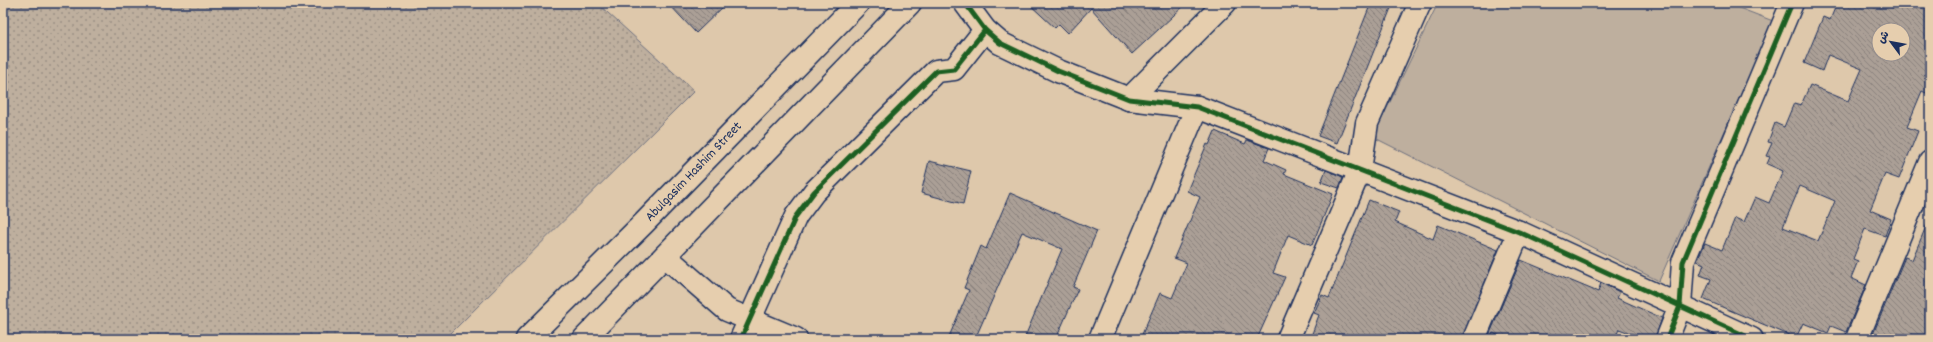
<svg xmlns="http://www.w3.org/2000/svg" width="1933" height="342" viewBox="0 0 1933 342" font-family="Dekko,'Playpen Sans Arabic',sans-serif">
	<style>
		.grass { fill: #beaf9e; stroke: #6c6f7e }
		.park { fill: url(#park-dots); stroke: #6c6f7e }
		.building { fill: url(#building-back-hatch); stroke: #1b2f5e; fill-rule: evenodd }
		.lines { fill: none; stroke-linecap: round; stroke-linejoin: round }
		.street-casing { stroke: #1b2f5e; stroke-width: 25 }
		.primary-casing { stroke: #1b2f5e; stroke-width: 25 }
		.street { stroke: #e6ceae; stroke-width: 22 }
		.primary { stroke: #e6ceae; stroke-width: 22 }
		.cycleway-casing { stroke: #e6ceae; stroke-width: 8 }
		.cycleway { stroke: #1b5e20; stroke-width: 5 }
		.labels { text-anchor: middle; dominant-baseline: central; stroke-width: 3; stroke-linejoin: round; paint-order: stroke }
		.street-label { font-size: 14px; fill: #1b2f5e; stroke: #e6ceae }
	</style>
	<defs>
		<pattern id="park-dots" width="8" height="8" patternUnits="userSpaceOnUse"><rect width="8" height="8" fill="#beaf9e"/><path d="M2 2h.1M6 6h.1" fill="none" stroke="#9a8f84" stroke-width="1.8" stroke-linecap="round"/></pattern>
		<pattern id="building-back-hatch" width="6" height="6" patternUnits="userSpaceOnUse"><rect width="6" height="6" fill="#ab9f96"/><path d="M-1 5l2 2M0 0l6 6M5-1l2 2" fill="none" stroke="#8a827e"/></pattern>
	</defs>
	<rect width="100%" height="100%" fill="#dec8ab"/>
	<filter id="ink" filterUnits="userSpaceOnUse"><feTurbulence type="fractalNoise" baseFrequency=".025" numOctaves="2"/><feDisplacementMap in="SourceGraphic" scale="8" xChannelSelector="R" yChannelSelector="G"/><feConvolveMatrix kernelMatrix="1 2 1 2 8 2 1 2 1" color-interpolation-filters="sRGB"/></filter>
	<g filter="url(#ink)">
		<path class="grass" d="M 1438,3 L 1726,3 L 1773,21 L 1659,281 L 1373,137 Z"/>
		<path class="park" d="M 3,3 L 597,3 L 694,91 L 445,339 L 3,339 Z"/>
		<g class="building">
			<path d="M 668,3 L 727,3 L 696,33 Z"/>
			<path d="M 1028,3 L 1187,3 L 1132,54 L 1091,8 L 1068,33 L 1059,24 L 1055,28 Z"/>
			<path d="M 1371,3 L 1393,3 L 1337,143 L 1318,136 Z"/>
			<path d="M 1837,3 L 1930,3 L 1930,95 L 1922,91 L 1907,127 L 1918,131 L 1899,179 L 1885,174 L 1870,210 L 1891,219 L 1885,236 L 1865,229 L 1853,259 L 1858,261 L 1851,278 L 1866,285 L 1846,332 L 1831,326 L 1828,333 L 1803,323 L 1796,338 L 1703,299 L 1711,279 L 1700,275 L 1704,264 L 1697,261 L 1705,243 L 1722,250 L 1735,218 L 1744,222 L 1755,197 L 1769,203 L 1783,171 L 1767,164 L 1770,157 L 1766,156 L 1772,143 L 1768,142 L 1775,123 L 1784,127 L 1794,103 L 1801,105 L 1810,85 L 1848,101 L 1862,69 L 1828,55 L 1822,71 L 1804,63 L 1823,17 L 1830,20 ZM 1879,30 L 1903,30 L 1903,54 L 1879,54 ZM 1800,186 L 1835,201 L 1818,241 L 1783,227 Z"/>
			<path d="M 1215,131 L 1245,144 L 1247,140 L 1269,148 L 1264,160 L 1286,170 L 1284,174 L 1333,194 L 1312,245 L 1288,235 L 1273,273 L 1285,277 L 1257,339 L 1140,339 L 1160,293 L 1172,298 L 1187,263 L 1174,258 L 1200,197 L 1187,191 L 1207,144 L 1209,145 Z"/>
			<path d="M 929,161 L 971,171 L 963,204 L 921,193 Z"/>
			<path d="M 1326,170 L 1343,177 L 1339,188 L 1321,182 Z"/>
			<path d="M 1010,193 L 1097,231 L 1073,287 L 1078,289 L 1056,339 L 1024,339 L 1062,249 L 1022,232 L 975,339 L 948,339 L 969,290 L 964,288 L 981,246 L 986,249 Z"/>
			<path d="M 1369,200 L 1399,212 L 1395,222 L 1433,239 L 1438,225 L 1498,250 L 1462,339 L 1310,339 L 1319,315 L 1314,313 L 1322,295 L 1329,298 Z"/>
			<path d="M 1930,217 L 1930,339 L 1871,339 L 1905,257 L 1912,260 Z"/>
			<path d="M 1521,260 L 1598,292 L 1601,283 L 1620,292 L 1617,298 L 1662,318 L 1655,339 L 1646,339 L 1619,329 L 1615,339 L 1506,339 L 1493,333 L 1490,339 L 1488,338 Z"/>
		</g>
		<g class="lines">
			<defs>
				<g id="street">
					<path d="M 965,3 L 985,30 L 1000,43 L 1058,71 L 1129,99 L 1197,107 L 1519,232 L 1752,339"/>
					<path d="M 1129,99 L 1225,3"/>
					<path d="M 665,256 L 727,310 L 796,339"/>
					<path d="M 741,339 L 796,216 L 814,192 L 936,71 L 954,69 L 985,30"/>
					<path d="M 1100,339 L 1197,107"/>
					<path d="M 1288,339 L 1360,170 L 1367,123 L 1420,3"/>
					<path d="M 1474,339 L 1519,232"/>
					<path d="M 1667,339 L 1680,306 L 1683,262 L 1792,3"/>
					<path d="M 1857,339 L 1930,162"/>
				</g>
				<g id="primary">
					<path d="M 527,339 L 644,223 L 858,3"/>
					<path d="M 584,339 L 910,3"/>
				</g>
			</defs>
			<use href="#street" class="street-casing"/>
			<use href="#primary" class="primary-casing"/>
			<use href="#street" class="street"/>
			<use href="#primary" class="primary"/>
			<defs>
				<g id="cycleway">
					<path d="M 965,3 L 985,30 L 1000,43 L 1058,71 L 1129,99 L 1197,107 L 1519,232 L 1752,339"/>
					<path d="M 741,339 L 796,216 L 814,192 L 936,71 L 954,69 L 985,30"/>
					<path d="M 1667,339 L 1680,306 L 1683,262 L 1792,3"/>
				</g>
			</defs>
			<use href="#cycleway" class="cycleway-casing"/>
			<use href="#cycleway" class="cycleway"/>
		</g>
	</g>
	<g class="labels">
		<g class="street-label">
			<text transform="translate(694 172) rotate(-46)">Abulgasim Hashim Street</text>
		</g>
	</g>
	<rect width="1933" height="342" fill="none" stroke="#e6ceae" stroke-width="16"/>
	<rect x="8" y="8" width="1917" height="326" fill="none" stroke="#1b2f5e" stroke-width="1.5" filter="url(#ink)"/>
	<g transform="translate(1891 42) rotate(302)"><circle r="19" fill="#e6ceae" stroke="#958e8e"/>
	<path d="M0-3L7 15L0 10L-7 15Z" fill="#1b2f5e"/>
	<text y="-6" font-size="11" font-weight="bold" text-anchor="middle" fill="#1b2f5e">ش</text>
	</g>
</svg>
